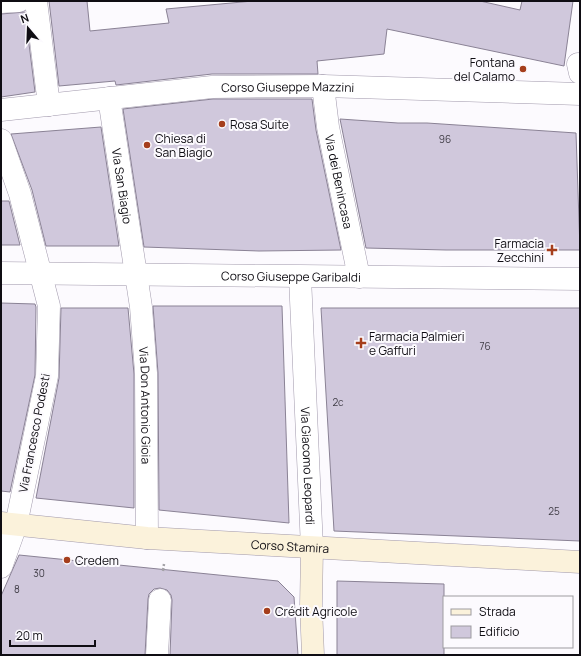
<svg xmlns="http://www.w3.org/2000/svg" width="581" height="656" viewBox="0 0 581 656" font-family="Manrope,sans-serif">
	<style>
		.building { fill: #d0c8dc; stroke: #8a8295 }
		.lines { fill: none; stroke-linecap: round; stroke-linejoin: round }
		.street-casing { stroke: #a199ac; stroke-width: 23 }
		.secondary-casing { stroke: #a199ac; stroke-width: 23 }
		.path { stroke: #a4a2a7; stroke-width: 2.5; stroke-dasharray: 3 2; stroke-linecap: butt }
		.street { stroke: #fff; stroke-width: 22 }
		.secondary { stroke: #fbf2db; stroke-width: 22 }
		.poi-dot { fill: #a53e1c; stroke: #fcfafe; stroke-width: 1.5 }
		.labels { text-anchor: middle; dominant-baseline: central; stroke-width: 4; stroke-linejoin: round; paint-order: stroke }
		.number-label { font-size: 10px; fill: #3f3c45 }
		.poi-label { font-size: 12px; fill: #0f0d13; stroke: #fcfafe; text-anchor: start }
		.street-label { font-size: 12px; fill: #0f0d13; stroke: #fcfafe }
	</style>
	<rect width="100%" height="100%" fill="#fcfafe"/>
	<g class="building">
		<path d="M 49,1 L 87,1 L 90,31 L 169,23 L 166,9 L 253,1 L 480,1 L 520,10 L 522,1 L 573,1 L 564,66 L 387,29 L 384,54 L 317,61 L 318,74 L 212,74 L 116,85 L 115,81 L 59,86 Z"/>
		<path d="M 25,12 L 35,92 L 1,97 L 1,14 Z"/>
		<path d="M 213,99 L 312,99 L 316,130 L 341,250 L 259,251 L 144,247 L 123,109 Z"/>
		<path d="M 340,119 L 398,123 L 427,123 L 576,133 L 580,250 L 446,250 L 366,248 Z"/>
		<path d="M 101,127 L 119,246 L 46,246 L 32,190 L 11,134 Z"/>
		<path d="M 1,201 L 9,201 L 20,245 L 1,245 Z"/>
		<path d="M 1,303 L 35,304 L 36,307 L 35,375 L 10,492 L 1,491 Z"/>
		<path d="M 153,306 L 282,306 L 289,523 L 159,510 L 158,373 Z"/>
		<path d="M 61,308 L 128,308 L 134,374 L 134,508 L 36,498 L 59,378 Z"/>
		<path d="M 321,308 L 580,308 L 580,541 L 334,531 Z"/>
		<path d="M 19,555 L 278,581 L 294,597 L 298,655 L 170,655 L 172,600 L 171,595 L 167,590 L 160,588 L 154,589 L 149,594 L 148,599 L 145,655 L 1,655 L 1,596 Z"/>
		<path d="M 337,581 L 444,584 L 444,655 L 337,655 Z"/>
	</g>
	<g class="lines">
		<defs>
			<g id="street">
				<path d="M 36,1 L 49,105"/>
				<path d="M 1,2 L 19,1"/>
				<path d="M 578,64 L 580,73"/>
				<path id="s1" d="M 323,86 L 328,127 L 359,277"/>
				<path id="s2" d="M 109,98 L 141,307 L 146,373 L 147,538"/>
				<path id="s3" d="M 1,110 L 212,87 L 323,86 L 580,94"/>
				<path d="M 1,140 L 20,194 L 49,306 L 47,376 L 16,525 L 1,567"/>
				<path id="s4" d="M 1,273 L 580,279"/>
				<path id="s5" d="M 300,277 L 312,548"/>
				<path d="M 157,655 L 160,600"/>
			</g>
			<g id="secondary">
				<path id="s6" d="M 1,523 L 147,538 L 580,562"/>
				<path d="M 312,548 L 311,606 L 313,655"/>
			</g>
		</defs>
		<use href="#street" class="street-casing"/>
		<use href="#secondary" class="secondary-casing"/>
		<path class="path" d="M 163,571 L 164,564"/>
		<use href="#street" class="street"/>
		<use href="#secondary" class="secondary"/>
	</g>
	<g class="poi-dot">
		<circle cx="523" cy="69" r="4"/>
		<circle cx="222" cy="124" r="4"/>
		<circle cx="147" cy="145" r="4"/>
		<path d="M550 244h4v4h4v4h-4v4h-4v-4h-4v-4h4z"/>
		<path d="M359 337h4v4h4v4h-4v4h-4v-4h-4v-4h4z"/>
		<circle cx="67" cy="560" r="4"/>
		<circle cx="267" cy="611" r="4"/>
	</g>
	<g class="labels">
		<g class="number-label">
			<text x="445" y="139">96</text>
			<text x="485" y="346">76</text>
			<text x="338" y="402">2c</text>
			<text x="554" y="511">25</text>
			<text x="39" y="573">30</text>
			<text x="17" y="589">8</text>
		</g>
		<g class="poi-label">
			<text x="515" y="62" text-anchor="end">Fontana<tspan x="515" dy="14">del Calamo</tspan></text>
			<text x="230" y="124">Rosa Suite</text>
			<text x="155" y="138">Chiesa di<tspan x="155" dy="14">San Biagio</tspan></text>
			<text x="544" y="243" text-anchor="end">Farmacia<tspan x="544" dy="14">Zecchini</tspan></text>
			<text x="369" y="336">Farmacia Palmieri<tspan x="369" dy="14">e Gaffuri</tspan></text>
			<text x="75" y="560">Credem</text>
			<text x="275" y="611">Crédit Agricole</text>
		</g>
		<g class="street-label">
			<text stroke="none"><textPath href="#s3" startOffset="288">Corso Giuseppe Mazzini</textPath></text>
			<text stroke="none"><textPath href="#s1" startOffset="97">Via dei Benincasa</textPath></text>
			<text stroke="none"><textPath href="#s2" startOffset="89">Via San Biagio</textPath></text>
			<text stroke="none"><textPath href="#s4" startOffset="290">Corso Giuseppe Garibaldi</textPath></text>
			<text stroke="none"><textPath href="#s2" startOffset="310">Via Don Antonio Gioia</textPath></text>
			<text transform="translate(34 433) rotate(-79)">Via Francesco Podesti</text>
			<text stroke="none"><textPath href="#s5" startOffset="189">Via Giacomo Leopardi</textPath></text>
			<text stroke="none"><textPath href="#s6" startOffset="290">Corso Stamira</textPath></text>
		</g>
	</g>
	<rect width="581" height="656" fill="none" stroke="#0f0d13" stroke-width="4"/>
	<rect x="443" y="596" width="130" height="52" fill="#fcfafe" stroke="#9d9ba0"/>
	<rect x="451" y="609" width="20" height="6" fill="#fbf2db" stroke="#9d9ba0"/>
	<text x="479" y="616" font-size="12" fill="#0f0d13">Strada</text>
	<rect x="451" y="626" width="20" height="12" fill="#d0c8dc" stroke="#9d9ba0"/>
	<text x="479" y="636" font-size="12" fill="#0f0d13">Edificio</text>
	<g transform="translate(28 28) rotate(341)" stroke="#fcfafe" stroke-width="3" paint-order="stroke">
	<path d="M0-3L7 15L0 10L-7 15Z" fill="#0f0d13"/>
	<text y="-6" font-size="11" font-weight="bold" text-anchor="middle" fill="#0f0d13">N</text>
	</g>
	<path d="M10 640v6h85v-6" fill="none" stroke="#0f0d13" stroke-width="2"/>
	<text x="16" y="640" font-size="12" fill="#0f0d13" stroke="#fcfafe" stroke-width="3" paint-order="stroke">20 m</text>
</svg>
